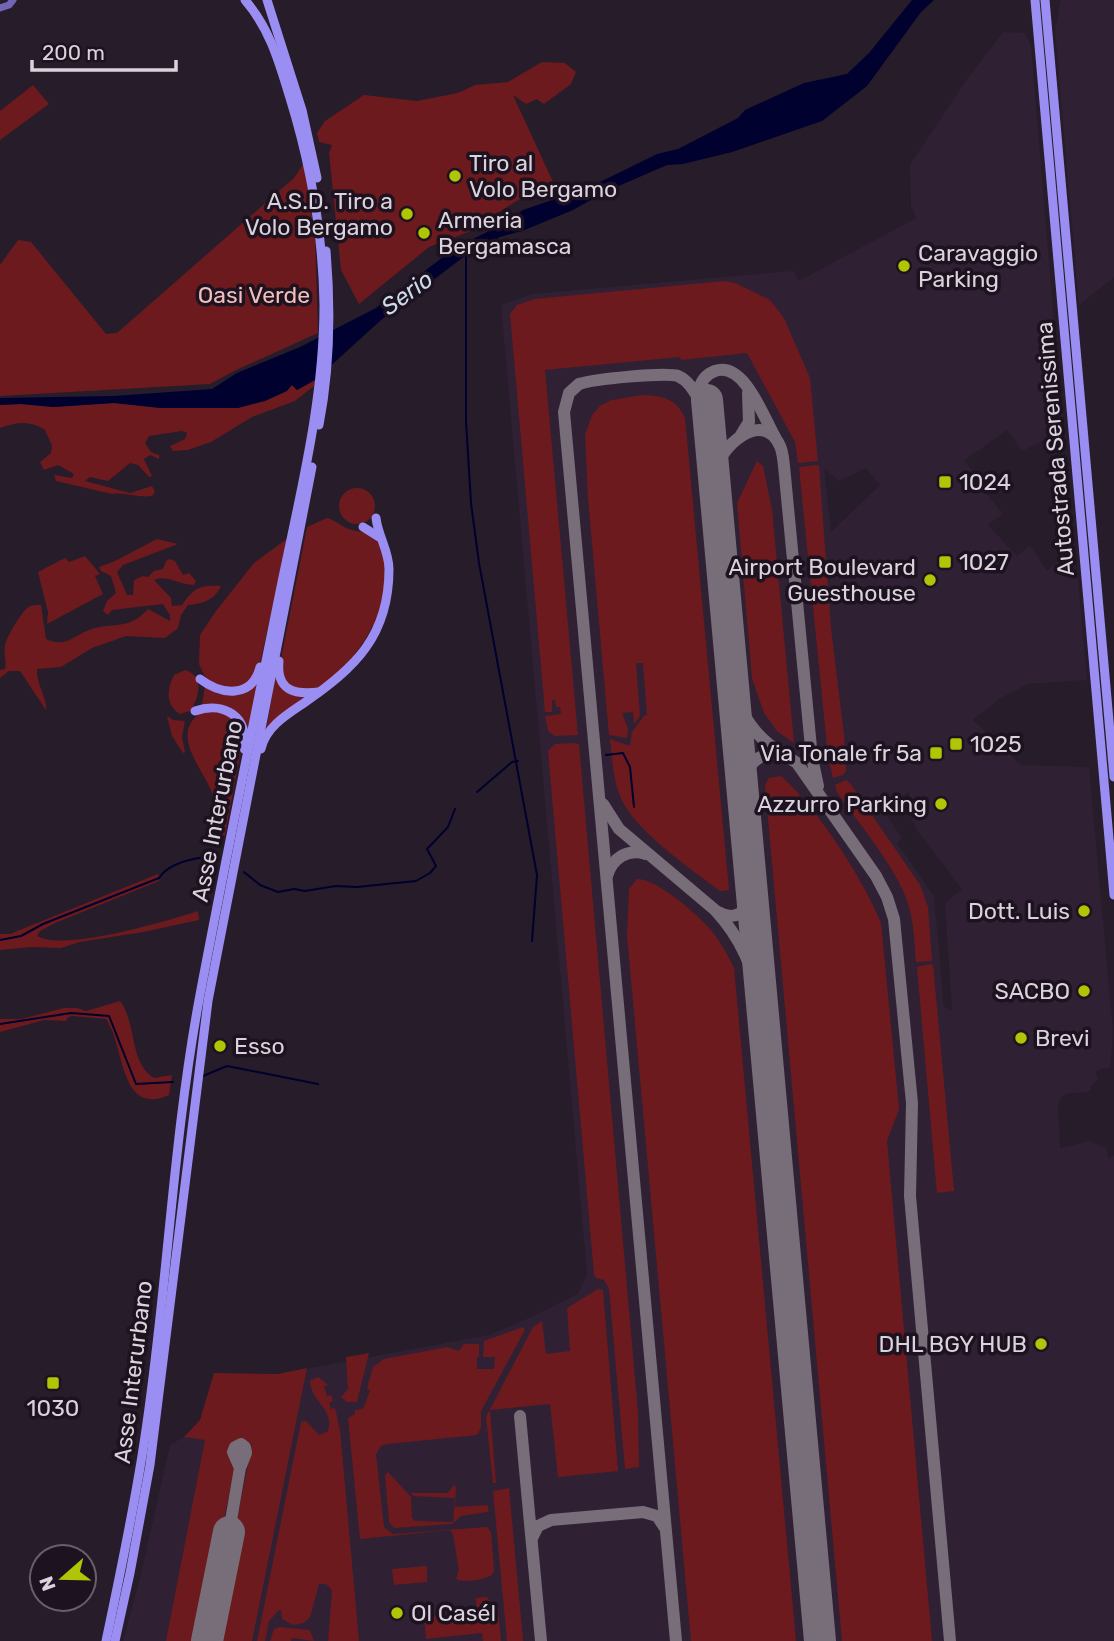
<svg xmlns="http://www.w3.org/2000/svg" width="1114" height="1641" viewBox="0 0 1114 1641" font-family="Rubik,sans-serif">
	<style>
		.built { fill: #302033; fill-rule: evenodd }
		.green { fill: #6c1a1e }
		.water { fill: #00012e }
		.lines { fill: none; stroke-linecap: round; stroke-linejoin: round }
		.stream { stroke: #00012e; stroke-width: 2 }
		.taxiway { stroke: #786e7a; stroke-width: 12 }
		.runway { stroke: #786e7a; stroke-width: 32 }
		.secondary { stroke: #7165b6; stroke-width: 7 }
		.highway { stroke: #9b8ef2; stroke-width: 9 }
		.poi-dot { fill: #afc505; stroke: #1d121f; stroke-width: 2.5 }
		.labels { text-anchor: middle; dominant-baseline: central; stroke-width: 7; stroke-linejoin: round; paint-order: stroke }
		.poi-label { font-size: 23px; fill: #dad3dc; stroke: #1d121f; text-anchor: start }
		.park-label { font-size: 23px; fill: #f2beba; stroke: #1d121f }
		.street-label { font-size: 23px; fill: #dad3dc; stroke: #1d121f }
		.water-label { font-size: 24px; font-style: italic; fill: #ccdaed; stroke: #1d121f }
	</style>
	<rect width="100%" height="100%" fill="#271c29"/>
	<g class="built">
		<path d="M 1061,0 L 1114,0 L 1114,277 L 1079,305 L 1055,30 Z"/>
		<path d="M 1003,32 L 1025,33 L 1031,46 L 1063,430 L 1022,451 L 1007,430 L 965,460 L 985,492 L 1003,514 L 988,525 L 1017,556 L 1030,545 L 1047,571 L 1059,560 L 1078,580 L 1087,680 L 1028,684 L 999,699 L 973,720 L 1021,765 L 1089,767 L 1113,1031 L 1110,1067 L 1095,1071 L 1098,1079 L 1091,1086 L 1091,1091 L 1066,1094 L 1060,1099 L 1058,1104 L 1060,1148 L 1090,1141 L 1107,1149 L 1108,1157 L 1114,1156 L 1114,1641 L 123,1641 L 140,1578 L 170,1445 L 184,1437 L 200,1420 L 214,1373 L 278,1374 L 489,1335 L 538,1314 L 578,1294 L 587,1274 L 501,305 L 532,294 L 793,271 L 799,281 L 916,218 L 911,206 L 910,165 L 968,78 ZM 824,468 L 839,481 L 866,468 L 880,485 L 831,532 ZM 909,791 L 910,814 L 917,830 L 962,889 L 945,903 L 952,1011 L 944,1007 L 934,896 L 897,843 L 902,838 L 885,813 Z"/>
	</g>
	<g class="green">
		<path d="M 542,62 L 565,63 L 576,72 L 571,84 L 544,104 L 537,99 L 526,104 L 513,95 L 554,184 L 518,200 L 468,232 L 429,247 L 359,304 L 341,270 L 329,153 L 332,145 L 319,142 L 317,133 L 325,121 L 364,95 L 417,101 L 458,93 L 475,85 L 508,82 Z"/>
		<path d="M 33,85 L 49,104 L 0,140 L 0,111 Z"/>
		<path d="M 304,163 L 315,236 L 318,333 L 234,371 L 210,384 L 0,396 L 0,265 L 18,240 L 31,242 L 106,334 L 117,333 L 294,178 Z"/>
		<path d="M 725,281 L 735,283 L 770,300 L 784,318 L 810,378 L 818,461 L 798,463 L 795,442 L 747,353 L 681,360 L 680,357 L 545,370 L 578,735 L 555,736 L 548,731 L 545,716 L 561,714 L 560,707 L 556,707 L 555,700 L 552,700 L 552,712 L 545,712 L 510,314 L 517,305 L 534,299 Z"/>
		<path d="M 315,380 L 314,386 L 295,401 L 252,417 L 211,442 L 188,450 L 173,451 L 170,446 L 185,439 L 187,433 L 182,431 L 149,436 L 145,443 L 151,452 L 159,455 L 159,459 L 150,455 L 144,459 L 152,476 L 149,477 L 138,465 L 130,463 L 108,481 L 90,477 L 85,481 L 130,493 L 152,486 L 155,492 L 152,496 C 138,498 125,492 112,494 L 56,481 L 54,475 L 72,478 L 74,474 L 58,465 L 44,470 L 40,462 L 51,453 L 52,446 L 45,430 C 30,420 16,422 0,428 L 0,405 L 21,404 L 53,407 L 114,403 L 161,408 L 238,408 L 292,385 L 297,390 Z"/>
		<path d="M 642,395 C 663,396 676,398 685,418 L 729,890 L 720,891 C 692,870 633,829 621,798 C 613,780 612,759 610,739 L 630,746 L 632,732 L 644,716 L 647,715 L 643,663 L 636,663 L 640,716 L 634,724 L 633,712 L 622,713 L 628,729 L 627,738 L 609,735 L 588,498 L 585,435 L 592,415 L 601,405 L 612,400 Z"/>
		<path d="M 757,461 L 763,466 L 772,510 L 794,743 L 778,732 L 764,713 L 752,678 L 737,503 Z"/>
		<path d="M 816,465 L 819,466 L 831,628 L 844,735 L 846,771 L 843,775 L 833,778 L 828,756 L 799,467 Z"/>
		<circle cx="357" cy="506" r="18"/>
		<path d="M 327,518 C 334,520 339,524 346,528 C 357,533 371,530 379,542 C 408,585 359,662 322,686 C 296,703 277,680 282,654 L 307,527 Z"/>
		<path d="M 288,538 L 258,672 L 245,685 L 229,689 L 210,682 L 204,675 L 199,664 L 200,635 L 216,611 L 254,563 Z"/>
		<path d="M 157,539 L 178,544 L 123,565 L 117,572 L 127,595 L 133,595 L 134,580 L 143,576 L 148,577 L 154,571 L 163,569 L 166,561 L 169,559 L 175,561 L 183,575 L 189,573 L 196,581 L 194,585 C 181,585 166,574 154,580 L 171,598 L 172,606 L 182,605 C 194,588 199,585 221,586 C 215,600 202,604 188,605 L 181,615 L 178,628 L 165,638 L 126,636 L 92,648 L 61,667 L 37,669 C 36,684 47,697 46,710 L 20,671 L 9,671 L 0,678 L 0,670 L 5,669 C 7,661 3,654 5,646 C 6,638 22,610 30,606 C 33,605 37,605 41,605 L 46,639 C 67,649 74,634 92,629 C 115,622 130,630 148,609 L 170,621 L 170,615 L 163,604 L 112,610 L 108,615 L 103,611 L 107,601 L 116,593 L 111,576 L 101,571 L 99,567 L 115,561 Z"/>
		<path d="M 85,556 L 100,574 L 95,576 L 103,594 L 47,624 L 48,612 L 38,572 L 65,558 L 69,562 Z"/>
		<path d="M 185,670 C 205,676 199,698 190,711 L 180,714 C 165,705 167,689 174,675 Z"/>
		<path d="M 276,674 L 280,682 L 309,698 L 266,731 Z"/>
		<path d="M 258,679 L 250,734 C 238,710 231,701 202,706 L 205,685 L 221,693 Z"/>
		<path d="M 207,709 L 233,716 L 243,740 L 225,835 L 220,839 C 219,822 217,805 211,790 C 199,763 167,730 207,709 Z"/>
		<path d="M 167,716 L 173,720 L 185,721 L 182,737 L 185,752 L 183,753 L 172,736 Z"/>
		<path d="M 573,743 L 579,744 L 638,1412 L 639,1467 L 625,1469 L 609,1289 L 604,1280 L 596,1278 L 594,1274 L 548,751 L 555,744 Z"/>
		<path d="M 781,776 C 818,809 862,877 881,923 L 899,1109 L 887,1141 L 932,1641 L 842,1641 L 765,785 L 769,778 Z"/>
		<path d="M 846,780 L 850,783 L 920,885 L 928,907 L 932,961 L 916,962 C 914,942 914,922 908,903 C 896,867 859,824 837,792 L 835,785 Z"/>
		<path d="M 158,874 L 159,881 L 55,923 L 40,931 L 37,936 C 64,952 167,921 198,911 L 199,920 L 143,932 L 80,942 L 61,948 L 32,947 L 0,950 L 0,934 L 10,934 Z"/>
		<path d="M 637,879 C 657,878 702,918 714,934 C 722,944 728,956 734,968 L 796,1641 L 691,1641 L 627,935 L 629,889 Z"/>
		<path d="M 931,964 L 933,965 L 954,1191 L 937,1193 L 917,967 Z"/>
		<path d="M 120,1001 C 137,1023 129,1063 154,1078 L 172,1075 L 169,1095 C 119,1117 125,1046 106,1019 L 72,1016 L 68,1017 L 66,1021 L 44,1020 L 0,1032 L 0,1019 L 21,1019 L 64,1008 L 77,1008 L 86,1011 Z"/>
		<path d="M 598,1289 L 603,1290 L 618,1471 L 558,1477 L 550,1404 L 490,1410 L 496,1483 L 493,1483 L 486,1417 L 533,1327 L 542,1321 L 546,1354 L 570,1351 L 567,1308 Z"/>
		<path d="M 523,1327 L 525,1330 L 481,1411 L 481,1428 L 477,1435 L 387,1444 L 381,1446 L 376,1454 L 384,1527 L 393,1534 L 487,1527 L 491,1532 L 494,1570 L 492,1575 C 483,1580 463,1583 456,1579 L 459,1570 L 453,1534 L 450,1530 L 360,1539 L 348,1418 L 355,1414 L 355,1410 L 363,1409 L 370,1391 L 367,1388 L 373,1367 L 384,1359 L 447,1347 L 459,1351 L 464,1344 L 479,1344 L 479,1357 L 477,1357 L 477,1369 L 494,1369 L 495,1357 L 483,1357 L 484,1341 Z"/>
		<path d="M 369,1353 L 357,1402 L 347,1402 L 341,1397 L 348,1389 L 346,1357 Z"/>
		<path d="M 307,1368 L 252,1641 L 213,1641 L 252,1444 L 241,1441 L 231,1443 L 227,1451 L 235,1465 L 199,1641 L 166,1641 L 205,1440 L 184,1437 L 200,1420 L 214,1373 L 278,1374 Z"/>
		<path d="M 318,1377 L 328,1385 L 324,1386 L 327,1396 L 331,1395 L 333,1401 L 329,1403 L 331,1409 L 335,1408 L 340,1430 L 359,1641 L 328,1641 L 332,1592 C 330,1585 326,1583 319,1584 L 310,1617 L 304,1623 L 293,1625 L 282,1619 L 281,1610 L 279,1610 L 269,1621 L 265,1641 L 257,1641 L 301,1422 L 306,1421 L 319,1435 L 328,1431 C 335,1409 311,1402 310,1381 Z"/>
		<path d="M 388,1472 L 411,1497 L 412,1518 L 415,1521 L 453,1522 L 455,1498 L 414,1496 L 411,1493 L 448,1493 L 454,1485 L 456,1487 L 455,1507 L 488,1505 L 488,1512 L 461,1516 L 452,1524 L 394,1528 L 389,1522 L 385,1475 Z"/>
		<path d="M 509,1488 L 523,1641 L 507,1641 L 493,1491 Z"/>
		<path d="M 427,1566 L 427,1582 L 394,1585 L 392,1569 Z"/>
		<path d="M 486,1597 L 498,1607 L 501,1641 L 483,1641 L 482,1633 L 426,1639 L 424,1617 L 477,1613 L 476,1598 Z"/>
		<path d="M 279,1627 L 310,1630 L 314,1641 L 292,1638 L 291,1641 L 270,1641 L 274,1629 Z"/>
	</g>
	<path class="water" d="M 912,0 L 934,0 L 921,12 L 867,86 L 822,121 L 732,152 L 683,164 L 667,165 L 607,191 L 573,210 L 522,231 L 500,237 L 466,255 L 381,320 L 315,380 L 297,390 L 292,385 L 287,391 L 265,401 L 238,408 L 161,408 L 114,403 L 53,407 L 21,404 L 0,405 L 0,398 L 114,396 L 212,389 L 237,373 L 300,347 L 376,308 L 455,248 L 505,223 L 523,210 L 590,187 L 657,154 L 678,149 L 738,118 L 745,110 L 804,83 L 847,74 L 869,53 Z"/>
	<g class="lines">
		<g class="stream">
			<path d="M 466,256 L 466,421 L 471,503 L 479,563 L 537,875 L 532,941"/>
			<path d="M 606,755 L 623,753 L 630,767 L 634,807"/>
			<path d="M 477,792 L 512,762 L 518,761"/>
			<path d="M 244,872 L 260,885 L 278,892 L 294,889 L 305,891 L 336,886 L 357,887 L 416,881 L 430,873 L 436,866 L 427,849 L 448,827 L 455,809"/>
			<path d="M 0,940 L 21,936 L 43,924 L 159,878 C 168,864 190,859 206,857"/>
			<path d="M 0,1024 L 71,1013 L 109,1016 L 136,1084 L 173,1082"/>
			<path d="M 203,1076 L 227,1066 L 318,1084"/>
		</g>
		<g class="taxiway">
			<path d="M 741,435 L 749,422 L 748,393"/>
			<path d="M 710,459 C 709,445 709,430 706,416 C 705,407 698,401 699,391 C 700,382 706,374 715,371 C 744,361 763,416 775,437"/>
			<path d="M 715,472 C 719,448 761,409 779,444 C 783,451 783,459 784,466 L 812,758 L 818,786"/>
			<path d="M 734,686 C 740,716 756,738 783,754"/>
			<path d="M 743,785 C 748,756 772,744 797,763 L 876,876 L 887,897 L 894,919 L 912,1103 L 910,1196 L 950,1641"/>
			<path d="M 603,804 L 619,829 L 715,910 C 742,939 753,969 763,1007"/>
			<path d="M 607,876 C 612,858 628,848 646,854"/>
			<path d="M 718,912 C 735,922 746,912 753,896"/>
			<path d="M 520,1416 L 541,1641"/>
			<path d="M 229,1532 L 240,1468 L 246,1453 L 245,1447 L 241,1444 L 235,1447 L 233,1452 L 240,1468"/>
			<path d="M 532,1538 L 538,1526 L 551,1520 L 643,1512 L 657,1516 L 665,1528"/>
			<path d="M 676,1641 L 564,412 L 569,393 L 579,384 C 593,379 666,372 678,376 C 689,381 694,391 700,401"/>
		</g>
		<g class="runway">
			<path d="M 707,400 L 820,1641"/>
			<path d="M 207,1641 L 229,1532"/>
		</g>
		<path class="secondary" d="M 0,8 L 9,5 L 13,0"/>
		<g class="highway">
			<path d="M 267,0 L 302,110 L 317,178"/>
			<path d="M 1035,0 L 1114,895"/>
			<path d="M 1045,0 L 1114,777"/>
			<path d="M 319,425 C 330,368 331,309 326,251"/>
			<path d="M 363,527 L 379,537"/>
			<path d="M 279,661 C 276,691 295,695 319,692"/>
			<path d="M 200,679 C 221,695 252,699 260,667"/>
			<path d="M 195,711 C 224,701 250,717 244,749"/>
			<path d="M 261,749 C 266,727 286,715 304,703 C 355,668 389,636 389,569 C 389,551 378,536 376,518"/>
			<path d="M 106,1641 C 120,1575 134,1509 144,1443 C 167,1296 172,1146 199,1000 C 225,862 253,725 281,587 C 300,494 324,401 324,305 C 323,234 311,166 290,98 C 279,62 270,29 245,0"/>
			<path d="M 115,1641 L 130,1573 L 150,1465 L 208,1001 L 312,467"/>
		</g>
	</g>
	<g class="poi-dot">
		<circle cx="455" cy="176" r="7"/>
		<circle cx="407" cy="214" r="7"/>
		<circle cx="424" cy="233" r="7"/>
		<circle cx="904" cy="266" r="7"/>
		<rect x="938" y="475" width="14" height="14" rx="3.5"/>
		<rect x="938" y="555" width="14" height="14" rx="3.5"/>
		<circle cx="930" cy="580" r="7"/>
		<rect x="949" y="737" width="14" height="14" rx="3.5"/>
		<rect x="929" y="746" width="14" height="14" rx="3.5"/>
		<circle cx="941" cy="804" r="7"/>
		<circle cx="1084" cy="911" r="7"/>
		<circle cx="1084" cy="991" r="7"/>
		<circle cx="1021" cy="1038" r="7"/>
		<circle cx="220" cy="1046" r="7"/>
		<circle cx="1041" cy="1344" r="7"/>
		<rect x="46" y="1376" width="14" height="14" rx="3.5"/>
		<circle cx="397" cy="1613" r="7"/>
	</g>
	<g class="labels">
		<g class="poi-label">
			<text x="469" y="163">Tiro al<tspan x="469" dy="26">Volo Bergamo</tspan></text>
			<text x="393" y="201" text-anchor="end">A.S.D. Tiro a<tspan x="393" dy="26">Volo Bergamo</tspan></text>
			<text x="438" y="220">Armeria<tspan x="438" dy="26">Bergamasca</tspan></text>
			<text x="918" y="253">Caravaggio<tspan x="918" dy="26">Parking</tspan></text>
			<text x="959" y="482">1024</text>
			<text x="959" y="562">1027</text>
			<text x="916" y="567" text-anchor="end">Airport Boulevard<tspan x="916" dy="26">Guesthouse</tspan></text>
			<text x="970" y="744">1025</text>
			<text x="922" y="753" text-anchor="end">Via Tonale fr 5a</text>
			<text x="927" y="804" text-anchor="end">Azzurro Parking</text>
			<text x="1070" y="911" text-anchor="end">Dott. Luis</text>
			<text x="1070" y="991" text-anchor="end">SACBO</text>
			<text x="1035" y="1038">Brevi</text>
			<text x="234" y="1046">Esso</text>
			<text x="1027" y="1344" text-anchor="end">DHL BGY HUB</text>
			<text x="53" y="1408" text-anchor="middle">1030</text>
			<text x="411" y="1613">Ol Casél</text>
		</g>
		<g class="park-label">
			<text x="254" y="295">Oasi Verde</text>
		</g>
		<g class="street-label">
			<text transform="translate(1055 449) rotate(-95)">Autostrada Serenissima</text>
			<text transform="translate(217 811) rotate(-79)">Asse Interurbano</text>
			<text transform="translate(133 1372) rotate(-83)">Asse Interurbano</text>
		</g>
		<g class="water-label">
			<text transform="translate(407 293) rotate(-36)">Serio</text>
		</g>
	</g>
	<g transform="translate(63 1578) rotate(250)"><circle r="33" fill="#1d121f" stroke="#695f6b" stroke-width="2"/>
	<path d="M0-5L12 26L0 18L-12 26Z" fill="#afc505"/>
	<text y="-10" font-size="19" font-weight="bold" text-anchor="middle" fill="#dad3dc">N</text>
	</g>
	<path d="M32 60v10h144v-10" fill="none" stroke="#dad3dc" stroke-width="3.5"/>
	<text x="42" y="60" font-size="21" fill="#dad3dc" stroke="#1d121f" stroke-width="5" paint-order="stroke">200 m</text>
</svg>
